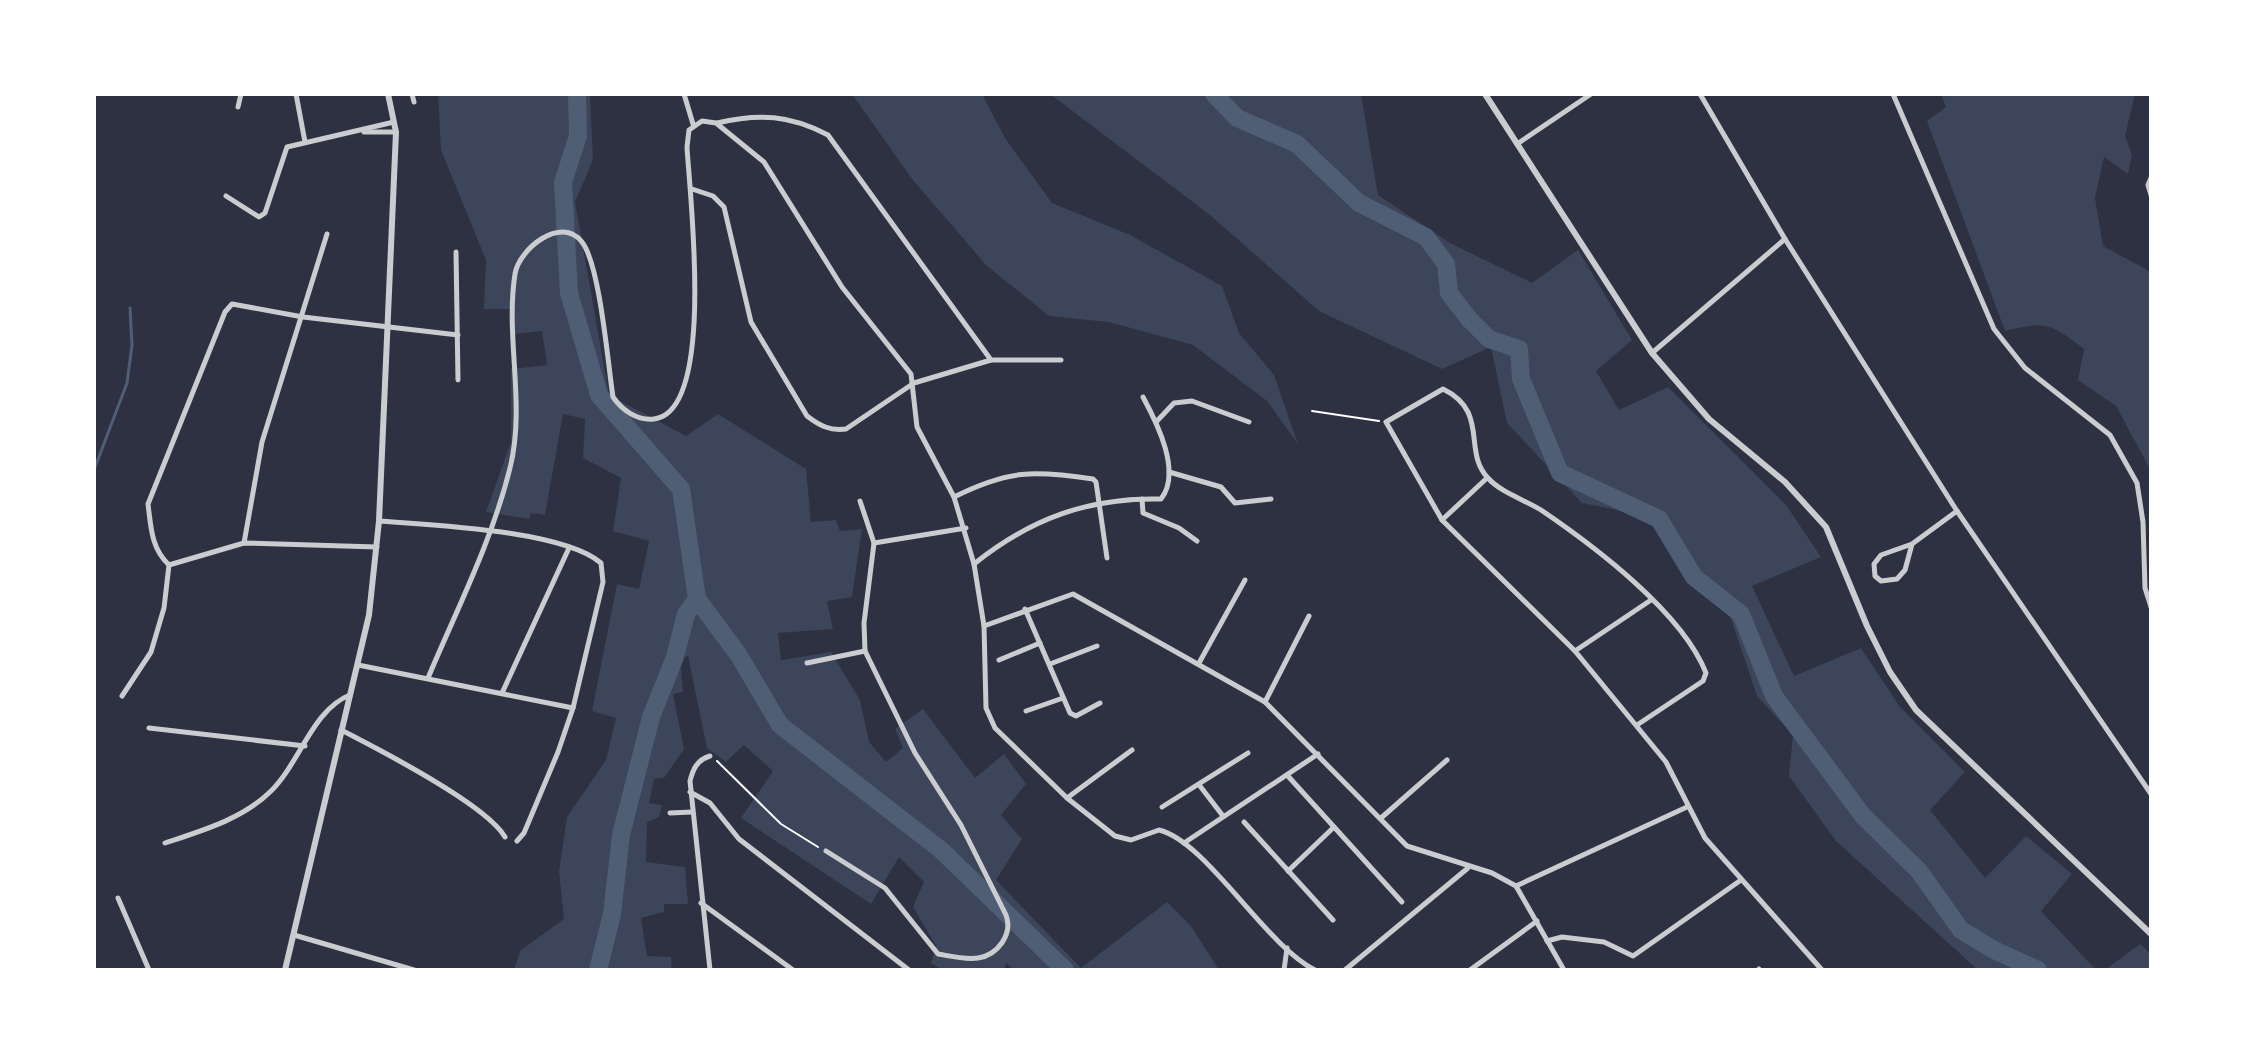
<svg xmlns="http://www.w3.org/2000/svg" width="2245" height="1064" viewBox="0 0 2245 1064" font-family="Cabin,sans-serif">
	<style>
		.green { fill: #3c4559 }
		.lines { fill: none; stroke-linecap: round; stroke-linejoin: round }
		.stream { stroke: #4f5d75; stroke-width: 3 }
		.river { stroke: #4f5d75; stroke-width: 18 }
		.path { stroke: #fff; stroke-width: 2 }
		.minor { stroke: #caccd0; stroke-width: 5 }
		.tertiary { stroke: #caccd0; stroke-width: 6 }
	</style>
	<rect width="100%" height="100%" fill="#2d3142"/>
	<g class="green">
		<path d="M 438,94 L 590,94 L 593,160 L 575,202 L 609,395 L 686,436 L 718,414 L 806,469 L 811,522 L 836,520 L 840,531 L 862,529 L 852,597 L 827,601 L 833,629 L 778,633 L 781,660 L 831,652 L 860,700 L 869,742 L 886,762 L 903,748 L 895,729 L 923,709 L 975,778 L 1004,754 L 1026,784 L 1001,815 L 1022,839 L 996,880 L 1081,968 L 1167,902 L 1191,926 L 1219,970 L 1015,970 L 1006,963 L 1004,970 L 943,970 L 931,963 L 936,946 L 913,907 L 924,882 L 899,857 L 871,904 L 741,818 L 773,771 L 744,745 L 726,762 L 707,748 L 688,656 L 680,658 L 683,692 L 673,694 L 684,749 L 664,778 L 654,779 L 649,803 L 662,805 L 659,817 L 647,822 L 646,862 L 685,867 L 688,904 L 664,904 L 664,912 L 641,918 L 647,956 L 671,957 L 672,970 L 514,970 L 520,951 L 564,919 L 559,871 L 567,817 L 606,760 L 616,718 L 592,711 L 617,584 L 639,589 L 649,541 L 613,531 L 621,478 L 583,458 L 585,419 L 563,414 L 545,515 L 531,513 L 529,519 L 486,512 L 511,442 L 511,369 L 547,365 L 542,331 L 514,334 L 512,309 L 484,309 L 486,260 L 441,150 Z"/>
		<path d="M 852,94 L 982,94 L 1005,138 L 1052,203 L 1130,235 L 1222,286 L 1239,333 L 1274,375 L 1298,444 L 1267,401 L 1193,345 L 1109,322 L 1049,316 L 986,265 L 912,179 Z"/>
		<path d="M 1050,94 L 1361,94 L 1378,195 L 1450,243 L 1532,283 L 1578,250 L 1632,340 L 1596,371 L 1619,410 L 1668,387 L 1786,505 L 1821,557 L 1752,586 L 1794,676 L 1861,648 L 1900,707 L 1965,772 L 1930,810 L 1985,878 L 2026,836 L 2072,874 L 2041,911 L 2096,970 L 1978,970 L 1836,841 L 1789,776 L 1793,735 L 1757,696 L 1729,613 L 1681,570 L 1648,516 L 1582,503 L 1507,423 L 1491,347 L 1442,369 L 1319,311 L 1210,215 Z"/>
		<path d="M 1941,94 L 2135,94 L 2125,136 L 2132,155 L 2128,174 L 2104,157 L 2095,198 L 2103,246 L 2151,272 L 2151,471 L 2116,406 L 2078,380 L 2084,349 C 2051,323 2046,321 2005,331 L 1927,121 L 1946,107 Z"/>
		<path d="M 2140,944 L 2151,954 L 2151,970 L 2105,970 Z"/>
	</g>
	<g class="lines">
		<path class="stream" d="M 94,470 L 127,383 L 132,345 L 130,308"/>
		<g class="river">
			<path d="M 577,94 L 578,136 L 563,182 L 569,293 L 599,395 L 681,489 L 697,599"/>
			<path d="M 1214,94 L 1237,118 L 1297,144 L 1359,203 L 1426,237 L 1446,264 L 1449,293 L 1470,320 L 1489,339 L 1519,349 L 1521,379 L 1560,473 L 1659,519 L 1694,577 L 1741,614 L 1774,696 L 1863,816 L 1919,871 L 1961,930 L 1994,950 L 2038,970"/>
			<path d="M 598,970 L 612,914 L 621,835 L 651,717 L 675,657 L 686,614 L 697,599 L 738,654 L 780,725 L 941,850 L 1065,970"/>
		</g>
		<g class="path">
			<path d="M 1312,411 L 1379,421"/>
			<path d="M 717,761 L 781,824 L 818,847"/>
		</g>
		<g class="minor">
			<path d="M 296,94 L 305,142"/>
			<path d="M 412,94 L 414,102"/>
			<path d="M 684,94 L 693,124"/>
			<path d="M 1700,94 L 1785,239 L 1957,511 L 2151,794"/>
			<path d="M 1893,94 L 1994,329 L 2025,368 L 2110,435 L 2137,483 L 2143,522 L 2145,588 L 2151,607"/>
			<path d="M 238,107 L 241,94"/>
			<path d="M 717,123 C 759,113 790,115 828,135 L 991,360"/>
			<path d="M 364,132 L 396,132"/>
			<path d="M 1517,144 L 1591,94"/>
			<path d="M 2151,178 L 2148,185 L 2151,195"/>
			<path d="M 692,189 L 713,196 L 724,207 L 751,322 L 807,416 C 820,426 830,431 846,429 L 914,383 L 991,360 L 1061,360"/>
			<path d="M 226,196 L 259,217 L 265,213 L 287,147 L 394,122"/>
			<path d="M 456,252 L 458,380"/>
			<path d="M 1652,353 L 1785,239"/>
			<path d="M 1157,421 L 1174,403 L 1192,401 L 1249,422"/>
			<path d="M 1169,472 L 1221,487 L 1235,503 L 1271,499"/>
			<path d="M 954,497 C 1008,470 1034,470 1093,479 L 1096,482 L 1107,558"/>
			<path d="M 1142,499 L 1143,513 L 1179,528 L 1197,541"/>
			<path d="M 1442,520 L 1487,478"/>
			<path d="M 379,521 C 430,525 562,530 601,563 L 603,582 L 573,708 L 558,752 L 524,833 L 517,841"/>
			<path d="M 244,543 L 262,442 L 327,234"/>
			<path d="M 874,543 L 966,528"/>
			<path d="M 1912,544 L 1905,570 L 1897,579 L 1881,581 L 1875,576 L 1874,564 L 1881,555 L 1912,544 L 1957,511"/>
			<path d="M 974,564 C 1030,519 1089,497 1161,499 C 1182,472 1157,423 1143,397"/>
			<path d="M 169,565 C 151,548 151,527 148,504 L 225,312 L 232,304 L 303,317 L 458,335"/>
			<path d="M 169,565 L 244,543 L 377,547"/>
			<path d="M 1025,609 L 1070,713 L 1076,716 L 1100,703"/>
			<path d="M 984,626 L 1073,594 L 1265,702 L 1407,846 L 1492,873 L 1516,886"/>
			<path d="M 1575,651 L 1651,600"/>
			<path d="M 999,660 L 1040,643"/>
			<path d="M 807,663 L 865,651"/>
			<path d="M 1199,663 L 1245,580"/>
			<path d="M 1050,664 L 1097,646"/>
			<path d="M 358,665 L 573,708"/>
			<path d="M 428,678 C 457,609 492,541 510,468 C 526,404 505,338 515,274 C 519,249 561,215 582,242 C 600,265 608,365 613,397 C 622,410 637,421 654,419 C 717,412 689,189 687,147 L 689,130 L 702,121 L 716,123 L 764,162 L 842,287 L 911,374 L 917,427 L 954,497 L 974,564 L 984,626 L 986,708 L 995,728 L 1067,798 L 1115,836 L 1131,840 L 1159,830 C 1206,841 1266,946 1315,970"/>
			<path d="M 502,693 L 569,548"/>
			<path d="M 122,696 L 151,652 L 164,608 L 169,565"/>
			<path d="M 1265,702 L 1309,616"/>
			<path d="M 1026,711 L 1063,698"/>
			<path d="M 1637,725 L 1703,681 L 1706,673 C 1682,612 1594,546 1541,510 C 1525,500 1500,492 1488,478 C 1462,451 1490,412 1443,389 L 1386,422 L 1442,520 L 1575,651 L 1666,762 L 1705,838 L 1822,970"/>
			<path d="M 149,728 L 305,746"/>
			<path d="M 341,730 C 378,749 486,804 505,837"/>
			<path d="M 710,756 C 697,760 693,769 690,781 L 710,970"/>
			<path d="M 1287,775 L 1402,902"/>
			<path d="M 1200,786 L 1223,816"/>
			<path d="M 690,792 L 710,803 L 739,839 L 909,970"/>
			<path d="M 1067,798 L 1132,750"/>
			<path d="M 1162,807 L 1248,753"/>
			<path d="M 670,813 L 692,812"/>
			<path d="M 1381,818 L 1447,760"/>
			<path d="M 1244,822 L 1333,920"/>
			<path d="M 165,843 C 201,831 243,819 271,791 C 299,764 313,709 350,695"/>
			<path d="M 1184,843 L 1318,754"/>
			<path d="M 826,851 L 885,888 L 938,954 C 950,956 965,960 978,958 C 998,955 1013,934 1006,915 L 961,825 L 915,753 L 865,651 L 864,623 L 874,543 L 860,501"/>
			<path d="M 1288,871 L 1334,827"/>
			<path d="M 1516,886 L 1687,807"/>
			<path d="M 1516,886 L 1564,970"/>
			<path d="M 118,898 L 149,970"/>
			<path d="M 701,903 L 793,970"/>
			<path d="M 294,935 L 414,970"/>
			<path d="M 1547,941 L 1562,937 L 1604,942 L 1633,956 L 1741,880"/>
			<path d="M 1284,970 L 1287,948"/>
			<path d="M 1345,970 L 1468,868"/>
			<path d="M 1470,970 L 1537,921"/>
			<path d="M 1758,970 L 1759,969"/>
		</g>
		<g class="tertiary">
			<path d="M 1485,94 L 1652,353 L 1709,419 L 1785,482 L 1826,527 L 1867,626 L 1890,672 L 1916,710 L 2151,934"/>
			<path d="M 285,970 L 369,615 L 379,521 L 396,132 L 388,94"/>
		</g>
	</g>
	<rect width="2245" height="1064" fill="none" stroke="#ffffff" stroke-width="192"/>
</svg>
